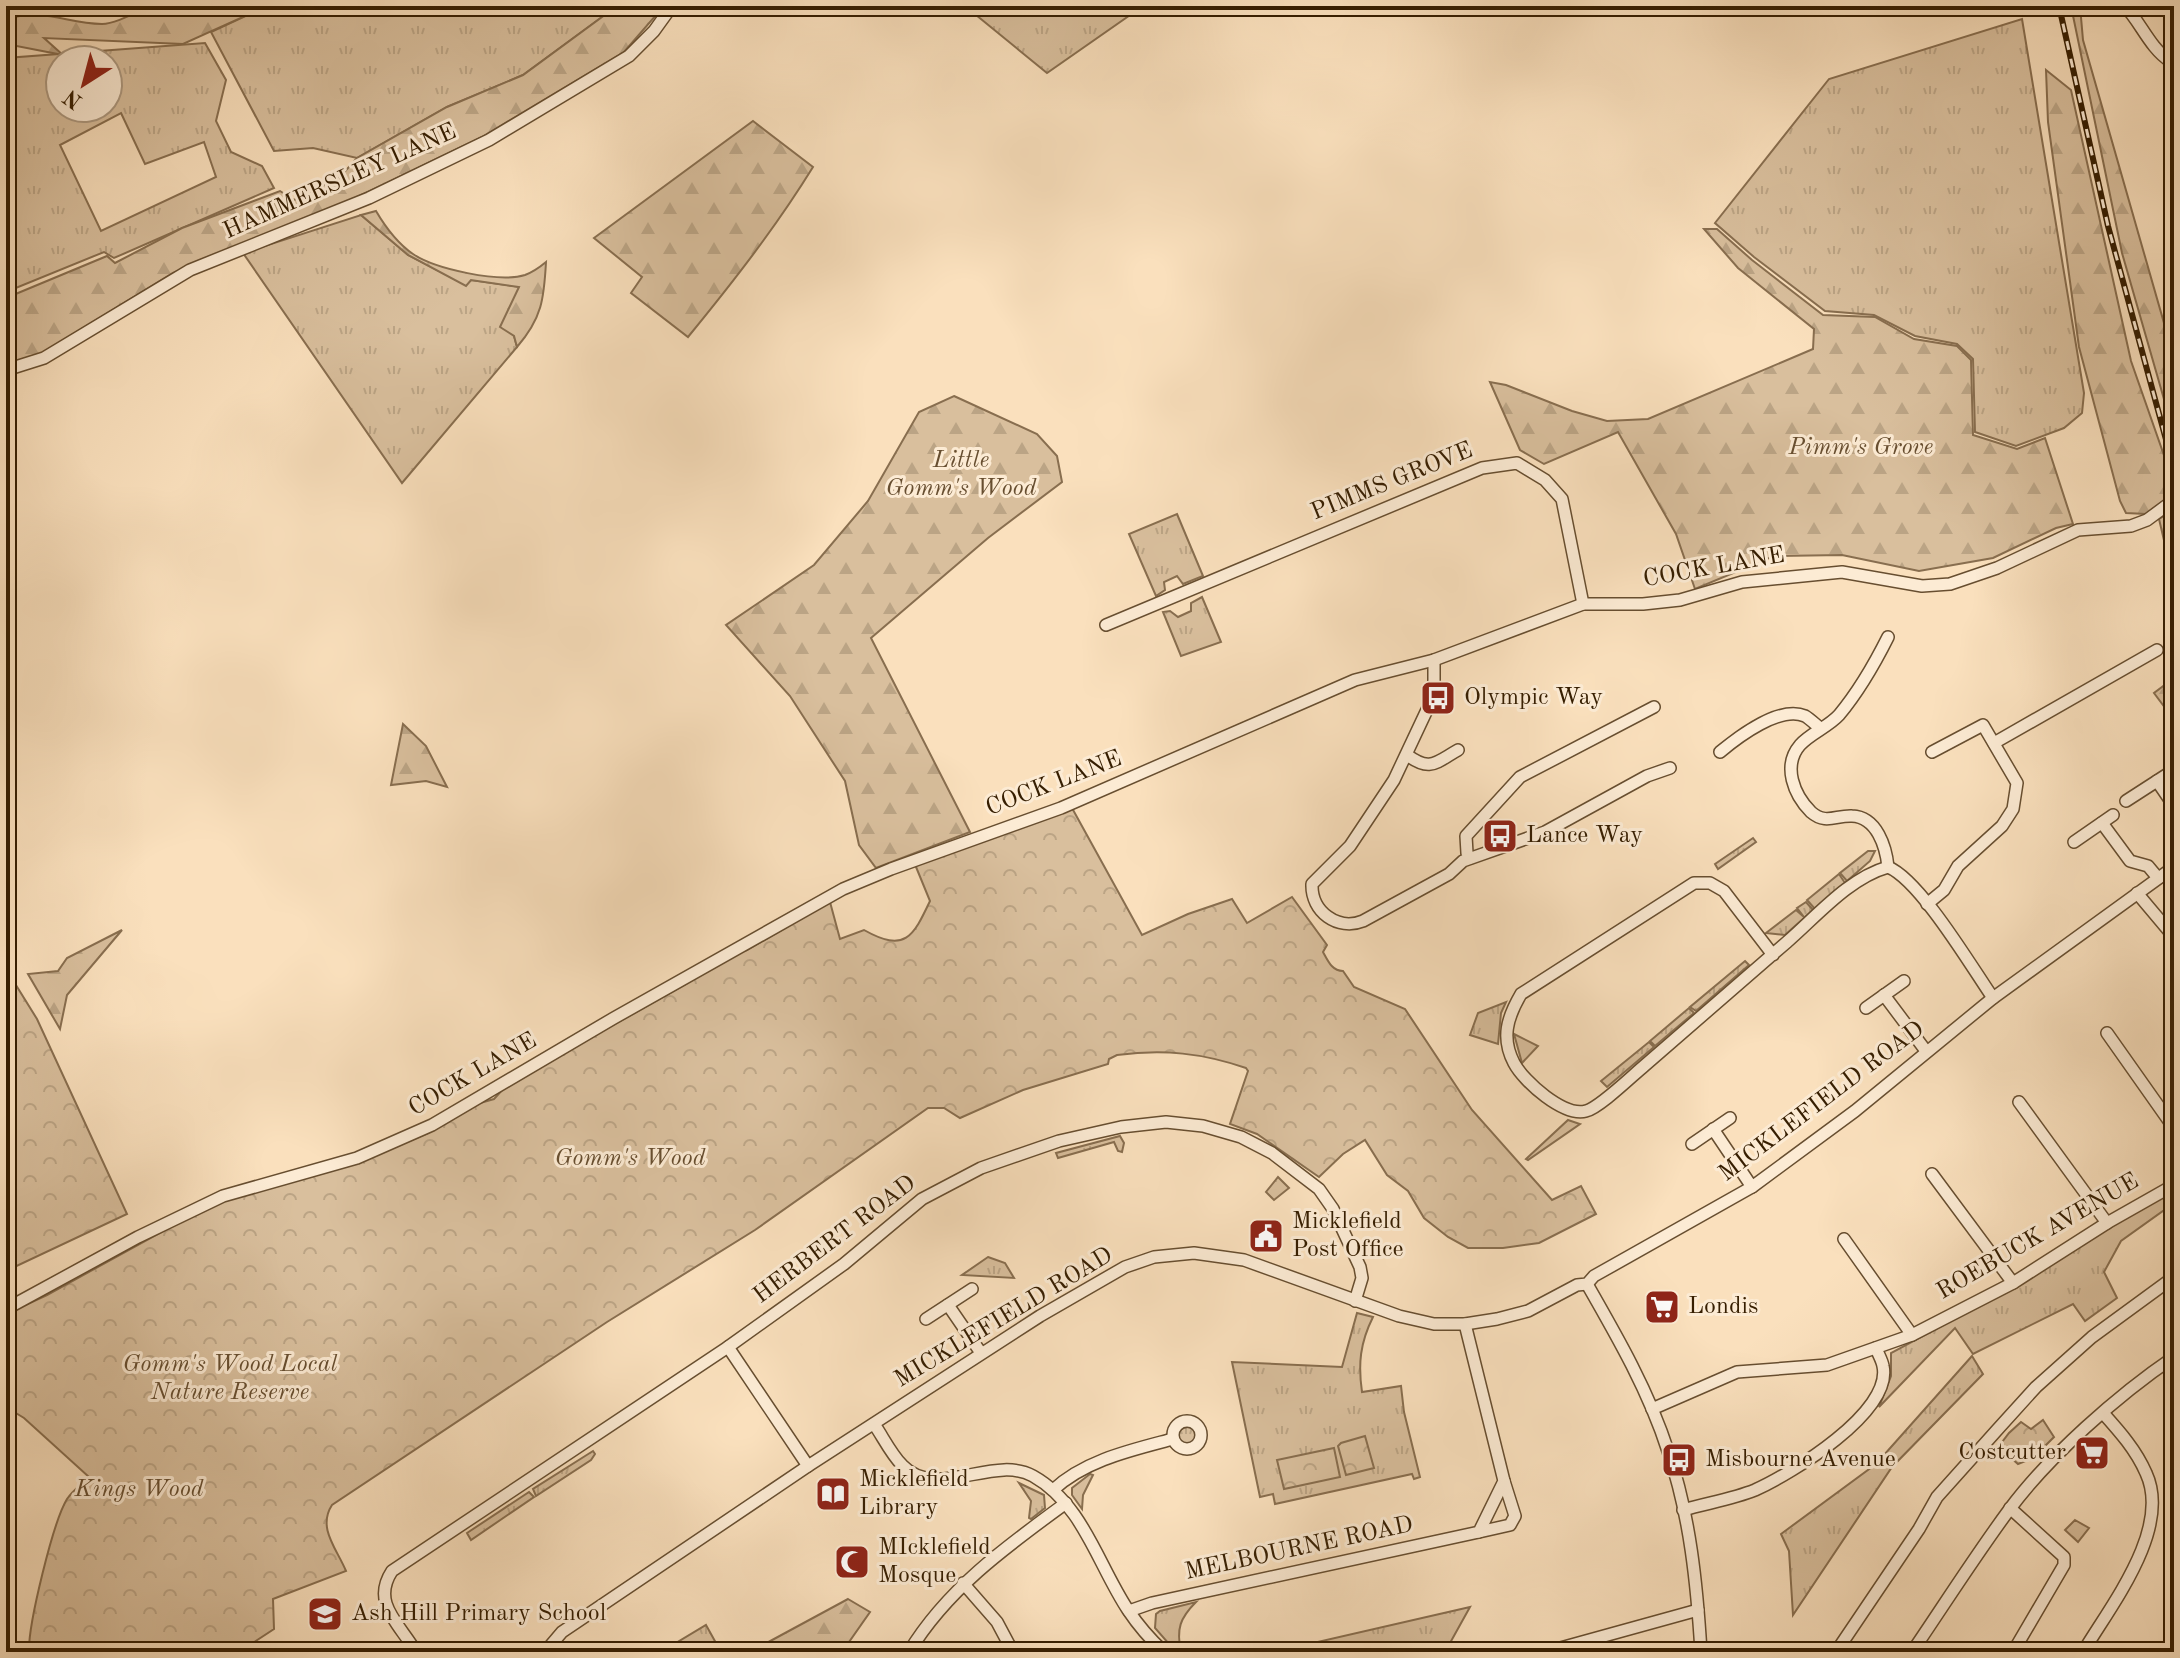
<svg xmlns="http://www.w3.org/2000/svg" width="2180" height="1658" viewBox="0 0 2180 1658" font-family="'Old Standard TT',serif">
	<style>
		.grass { fill: url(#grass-tufts); stroke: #886e4f; stroke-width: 2; fill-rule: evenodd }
		.forest { fill: url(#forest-firs); stroke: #886e4f; stroke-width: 2 }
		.park { fill: url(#park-crowns); stroke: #886e4f; stroke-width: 2 }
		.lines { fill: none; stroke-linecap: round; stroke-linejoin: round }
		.minor-casing { stroke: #674e30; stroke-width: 14 }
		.minor { stroke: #fcebd4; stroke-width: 11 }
		.rail-casing { stroke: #361e01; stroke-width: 6 }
		.rail { stroke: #fcebd4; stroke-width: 3; stroke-dasharray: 9; stroke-linecap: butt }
		.labels { text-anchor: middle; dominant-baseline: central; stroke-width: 6; stroke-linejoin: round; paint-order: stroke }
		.street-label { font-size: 24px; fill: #361e01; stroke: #fcebd4 }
		.park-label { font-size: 24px; font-style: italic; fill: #674e30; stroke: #fcebd4 }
		.poi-label { font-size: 24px; fill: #361e01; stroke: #fcebd4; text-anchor: start }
	</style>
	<defs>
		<pattern id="grass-tufts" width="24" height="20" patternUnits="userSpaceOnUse" patternTransform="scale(2)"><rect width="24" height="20" fill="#d9bf9d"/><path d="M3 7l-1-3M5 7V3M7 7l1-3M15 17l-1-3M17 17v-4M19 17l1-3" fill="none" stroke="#bba485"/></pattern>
		<pattern id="forest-firs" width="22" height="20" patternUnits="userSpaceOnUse" patternTransform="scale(2)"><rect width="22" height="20" fill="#d9bf9d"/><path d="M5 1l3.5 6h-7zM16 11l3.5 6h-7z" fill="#bba485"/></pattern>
		<pattern id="park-crowns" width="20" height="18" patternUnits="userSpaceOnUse" patternTransform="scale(2)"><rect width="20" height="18" fill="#d9bf9d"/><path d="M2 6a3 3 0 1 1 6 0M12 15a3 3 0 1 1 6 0" fill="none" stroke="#bba485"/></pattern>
	</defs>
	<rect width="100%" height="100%" fill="#fae0bd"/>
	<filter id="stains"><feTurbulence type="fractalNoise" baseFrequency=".0025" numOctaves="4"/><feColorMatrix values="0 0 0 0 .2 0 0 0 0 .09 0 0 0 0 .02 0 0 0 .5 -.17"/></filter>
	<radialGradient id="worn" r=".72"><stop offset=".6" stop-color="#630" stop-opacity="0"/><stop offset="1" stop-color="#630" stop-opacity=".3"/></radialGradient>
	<g class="grass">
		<path d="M 267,6 L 617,6 L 523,75 L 447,107 L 357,158 L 313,148 L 274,151 L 211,32 Z"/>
		<path d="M 965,6 L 1143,6 L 1047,73 Z"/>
		<path d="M 2022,19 L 2084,393 L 2082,413 L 2064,428 L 2016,446 L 1975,432 L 1973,359 L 1957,344 L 1915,336 L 1874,315 L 1825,311 L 1754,257 L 1715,223 L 1829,79 Z"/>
		<path d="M 205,43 L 226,80 L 216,121 L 231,152 L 262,166 L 274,188 L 114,258 L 104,252 L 6,292 L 6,58 ZM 60,60 L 108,60 L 108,108 L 60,108 ZM 121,113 L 145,164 L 204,142 L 216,177 L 101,231 L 60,145 Z"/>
		<path d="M 361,215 L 408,255 L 466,285 L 471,280 L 520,287 L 514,336 L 517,347 L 402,483 L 243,253 Z"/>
		<path d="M 1177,514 L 1203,576 L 1183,584 L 1177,576 L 1164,582 L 1165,590 L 1156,596 L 1129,534 Z"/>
		<path d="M 1202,597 L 1221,642 L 1181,656 L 1163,612 L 1170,611 L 1178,617 L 1191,611 L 1191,603 Z"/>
		<path d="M 1753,838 L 1756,842 L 1718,869 L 1715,864 Z"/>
		<path d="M 1868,851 L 1875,851 L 1870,861 L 1847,881 L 1840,873 Z"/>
		<path d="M 1839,874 L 1845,883 L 1815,909 L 1807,900 Z"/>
		<path d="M 1806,902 L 1813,910 L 1785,935 L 1766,933 L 1796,910 L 1804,917 L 1797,908 Z"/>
		<path d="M 1745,961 L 1749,965 L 1696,1011 L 1690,1007 Z"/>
		<path d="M 1506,1002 L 1501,1013 L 1498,1044 L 1470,1035 L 1478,1013 Z"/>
		<path d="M 1689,1008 L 1694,1013 L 1655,1046 L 1650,1041 Z"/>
		<path d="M 1514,1034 L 1538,1046 L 1522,1063 Z"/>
		<path d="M 1649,1042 L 1654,1047 L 1607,1087 L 1601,1081 Z"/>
		<path d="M 1568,1120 L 1580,1124 L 1528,1160 L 1526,1159 Z"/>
		<path d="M 1120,1136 L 1124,1143 L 1122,1152 L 1118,1151 L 1114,1142 L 1058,1158 L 1056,1153 Z"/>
		<path d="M 2174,1191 L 2174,1207 L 2163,1211 L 2121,1241 L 2104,1272 L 2117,1298 L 2085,1321 L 2073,1304 L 1973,1354 L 1955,1328 L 1879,1407 L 1891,1376 L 1891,1353 L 2016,1286 L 2112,1222 Z"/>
		<path d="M 988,1257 L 1005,1263 L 1014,1278 L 962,1275 Z"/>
		<path d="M 1357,1313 L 1373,1317 C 1360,1343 1358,1364 1362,1392 L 1401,1386 L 1404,1412 L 1420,1477 L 1414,1479 L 1412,1474 L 1275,1504 L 1273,1494 L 1260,1497 L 1232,1362 L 1342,1367 Z"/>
		<path d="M 1972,1356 L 1983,1374 L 1892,1467 L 1793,1615 L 1789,1551 L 1781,1534 L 1876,1464 Z"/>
		<circle cx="1188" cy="1438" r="11"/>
		<path d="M 593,1451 L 595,1454 L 591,1460 L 536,1496 L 533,1489 Z"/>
		<path d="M 1090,1474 L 1093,1475 L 1083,1495 L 1082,1509 L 1072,1495 L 1072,1488 Z"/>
		<path d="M 1019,1483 L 1044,1495 L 1045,1508 L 1031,1519 L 1029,1518 L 1031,1501 Z"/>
		<path d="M 529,1492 L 534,1497 L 471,1540 L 467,1533 Z"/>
		<path d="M 1196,1602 C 1180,1618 1176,1629 1181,1652 L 1176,1652 L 1155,1628 L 1156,1614 L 1160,1611 Z"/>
		<path d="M 1470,1607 L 1445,1652 L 1312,1652 L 1313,1643 Z"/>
		<path d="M 706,1625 L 721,1652 L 661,1652 Z"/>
	</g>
	<g class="forest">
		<path d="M 150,6 L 267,6 L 183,44 L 44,38 L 63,55 L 6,44 L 6,19 C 45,8 65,23 102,24 C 116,24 136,12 150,6 Z"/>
		<path d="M 617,6 L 664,6 L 624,52 L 482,137 L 351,200 L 173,273 L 39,355 L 6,364 L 6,298 L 107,256 L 115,263 L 182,228 L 280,191 L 294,200 L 339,178 L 357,158 L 447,107 L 523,75 Z"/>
		<path d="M 2071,6 L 2080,6 L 2083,40 L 2174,358 L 2174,434 L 2122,253 Z"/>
		<path d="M 2046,70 L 2071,90 L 2131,361 L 2174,484 L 2174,493 L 2146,514 L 2126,513 L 2120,501 L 2079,347 L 2048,122 Z"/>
		<path d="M 753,121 L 813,167 C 776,227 733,282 688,337 L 631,293 L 642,277 L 594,238 Z"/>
		<path d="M 376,211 C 386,228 397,243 413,254 C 435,269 499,283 525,275 C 533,272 540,267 546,262 C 544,299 542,318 517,347 L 514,336 L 500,327 L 519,287 L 471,280 L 466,286 L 408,255 L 361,215 Z"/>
		<path d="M 1704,229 L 1717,229 L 1752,260 L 1823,315 L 1875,317 L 1914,339 L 1957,346 L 1971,360 L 1973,435 L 2017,449 L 2045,438 L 2073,524 L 2056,528 L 1993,558 L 1919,571 L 1842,555 L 1774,556 L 1695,589 L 1676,534 L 1618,432 L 1544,464 L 1520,450 L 1490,382 L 1506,385 L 1572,411 L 1607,421 L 1648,419 L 1813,349 L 1814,329 L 1738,268 Z"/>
		<path d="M 954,396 L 1037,434 L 1057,456 L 1062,482 L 988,538 L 871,638 L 970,832 L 876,868 L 859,845 L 845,781 L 790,696 L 726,625 L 814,565 L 868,501 L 919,412 Z"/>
		<path d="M 2174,510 L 2174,583 L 2159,519 Z"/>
		<path d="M 2174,678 L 2174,696 L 2163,705 L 2154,693 Z"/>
		<path d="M 403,724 L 426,746 L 447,787 L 426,781 L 391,785 Z"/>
		<path d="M 122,930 L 67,995 L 60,1029 L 28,974 L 58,971 L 67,958 Z"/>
		<path d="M 848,1599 L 870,1612 L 842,1652 L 750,1652 Z"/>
	</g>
	<g class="park">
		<path d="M 1072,808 L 1142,935 L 1188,914 L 1232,899 L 1247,923 L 1292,897 L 1327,945 L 1323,952 C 1328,961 1332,971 1343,971 L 1354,987 L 1405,1009 L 1472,1110 L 1552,1200 L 1581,1186 L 1596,1214 L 1539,1243 L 1503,1248 L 1468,1248 L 1448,1237 L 1424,1218 L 1408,1191 L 1387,1175 L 1365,1140 L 1343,1154 L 1319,1177 L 1257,1134 L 1230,1124 L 1248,1071 L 1246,1068 C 1202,1053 1164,1049 1117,1055 L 1109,1059 L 1108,1064 L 1023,1090 L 960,1118 L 944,1108 L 928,1108 L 755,1230 L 607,1322 L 332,1505 C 317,1528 337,1549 346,1571 L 273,1599 L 274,1629 L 239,1652 L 29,1652 C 28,1625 53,1522 67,1499 C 73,1490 82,1484 89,1477 L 24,1418 L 6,1407 L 6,1314 L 47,1295 L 225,1197 L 371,1157 L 428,1133 L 480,1103 L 494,1099 L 504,1088 L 538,1067 L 686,984 L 729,956 L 747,950 L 830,902 L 840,939 L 864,930 C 905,953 913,937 930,901 L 914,862 Z"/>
		<path d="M 6,969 L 37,1019 L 127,1214 L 6,1271 Z"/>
		<path d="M 1278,1177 L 1289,1188 L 1274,1200 L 1266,1192 Z"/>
		<path d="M 2043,1420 L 2054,1437 L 2033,1458 L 2018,1464 L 2009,1456 L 1996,1450 L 2009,1433 L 2021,1422 L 2031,1429 Z"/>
		<path d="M 1365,1436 L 1374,1468 L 1346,1475 L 1338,1446 L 1341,1443 Z"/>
		<path d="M 1334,1448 L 1340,1477 L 1284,1489 L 1277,1460 Z"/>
		<path d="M 2075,1520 L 2089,1528 L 2078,1542 L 2065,1530 Z"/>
	</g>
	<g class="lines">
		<defs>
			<g id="minor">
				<path d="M 2125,6 C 2141,23 2150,48 2170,61"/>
				<path d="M 2174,33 L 2170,61 L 2174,80"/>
				<path d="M 6,370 L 44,358 L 190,270 L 369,198 L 489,140 L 629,56 L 654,31 L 672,6"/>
				<path d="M 1106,625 L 1482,468 L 1517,463 L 1545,480 L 1562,499 L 1583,604"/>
				<path d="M 1434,660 L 1434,695 L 1394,780 L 1350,846 L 1312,884 C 1311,912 1338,931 1363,921 L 1449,874 L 1463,861 L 1545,832 L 1647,776 L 1670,768"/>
				<path d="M 1994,743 L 2157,650"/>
				<path d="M 1720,752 C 1738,737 1780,705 1805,716 C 1810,719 1815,724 1820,728"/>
				<path d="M 1407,755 C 1430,772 1435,763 1458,750"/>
				<path d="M 2157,781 L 2174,806"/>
				<path d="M 2126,801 L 2174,770"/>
				<path d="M 2102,823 L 2130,861 L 2148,866 L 2158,878"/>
				<path d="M 2074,842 L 2113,815"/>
				<path d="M 1470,858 L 1467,853 L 1466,836 L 1520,777 L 1654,707"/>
				<path d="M 1888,867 C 1886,847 1877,817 1852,816 C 1836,815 1826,825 1811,812 C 1794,795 1782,766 1800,745 C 1811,733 1828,727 1839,715 C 1859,691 1874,665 1888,637"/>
				<path d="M 2137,893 L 2174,937"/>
				<path d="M 1927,904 L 1944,890 L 1958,866 L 2002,826 L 2013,809 L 2017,783 L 1983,725 L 1932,752"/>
				<path d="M 1773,955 L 1724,891 L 1710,883 L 1694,883 L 1521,994 C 1507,1018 1501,1038 1514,1063 C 1524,1082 1564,1117 1586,1111 C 1599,1108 1632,1076 1644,1066 C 1691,1025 1739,984 1787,942 C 1817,916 1849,878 1888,867 C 1920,880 1971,966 1993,998"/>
				<path d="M 1884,995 L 1926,1051"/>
				<path d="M 1866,1008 L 1904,981"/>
				<path d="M 2107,1033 L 2174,1128"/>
				<path d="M 2019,1102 L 2107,1223"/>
				<path d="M 1713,1129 L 1752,1187"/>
				<path d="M 1692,1144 L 1730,1118"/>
				<path d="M 1932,1174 L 2013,1283"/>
				<path d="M 1844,1239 L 1912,1335"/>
				<path d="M 1587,1284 C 1618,1338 1649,1392 1668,1451 C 1690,1515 1697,1585 1701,1652"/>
				<path d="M 948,1305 L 981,1353"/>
				<path d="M 6,1309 L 138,1237 L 223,1196 L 357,1158 L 432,1125 L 614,1018 L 843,889 L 891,869 L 1061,808 L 1355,680 L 1434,660 L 1583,604 L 1643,604 L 1680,600 L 1742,582 L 1842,572 L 1922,586 L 1950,584 L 1997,568 L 2078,530 L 2131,526 L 2147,520 L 2174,500"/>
				<path d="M 926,1319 L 972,1289"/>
				<path d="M 728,1347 L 808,1466"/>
				<path d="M 1652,1409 L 1737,1372 L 1827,1365 L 1912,1335 L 2013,1283 L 2107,1223 L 2174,1185"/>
				<circle cx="1187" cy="1435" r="14"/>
				<path d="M 874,1424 C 883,1437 891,1454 902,1465 C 936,1501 994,1454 1033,1476 C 1083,1504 1098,1565 1128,1610 C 1138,1625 1151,1640 1164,1652"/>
				<path d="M 1053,1490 C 1085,1460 1132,1450 1173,1439"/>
				<path d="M 2010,1508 L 2064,1557 L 2064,1565 L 2013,1652"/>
				<path d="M 1683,1510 C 1707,1503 1733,1499 1755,1490 C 1791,1474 1893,1412 1883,1366 C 1882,1360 1878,1354 1876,1348"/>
				<path d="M 1479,1532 L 1510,1525 L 1515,1516 L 1504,1481"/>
				<path d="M 963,1583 L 997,1622 L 1013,1652"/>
				<path d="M 1129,1611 L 1152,1603 L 1479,1532 L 1504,1481 L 1465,1324"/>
				<path d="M 416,1652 C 399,1623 371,1603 392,1571 L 728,1347 L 844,1264 L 922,1199 L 981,1168 L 1059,1141 L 1121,1127 L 1166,1122 L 1203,1126 L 1241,1137 L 1272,1153 L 1319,1189 L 1333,1209 L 1360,1267 L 1362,1278 L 1355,1301"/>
				<path d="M 545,1652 L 562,1632 L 808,1466 L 1040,1316 L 1125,1267 L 1154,1257 L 1194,1253 L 1244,1260 L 1399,1316 L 1434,1324 L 1465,1324 L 1497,1319 L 1528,1311 L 1577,1285 L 1587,1284 L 1594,1276 L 1752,1187 L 1855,1111 L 1993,998 L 2174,867"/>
				<path d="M 909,1652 C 947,1589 1007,1546 1066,1503"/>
				<path d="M 1546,1652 L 1698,1610"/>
				<path d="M 1836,1652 L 1919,1529 L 1937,1497 L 1997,1430 L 2036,1387 L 2092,1337 L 2174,1277"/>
				<path d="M 1912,1652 C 1944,1605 1975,1556 2009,1510 C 2049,1456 2118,1395 2174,1357"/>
				<path d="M 2083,1652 C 2111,1605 2172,1529 2146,1473 C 2136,1450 2120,1432 2103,1413"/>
			</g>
		</defs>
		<use href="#minor" class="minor-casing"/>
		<use href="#minor" class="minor"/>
		<defs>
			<path id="rail" d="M 2059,6 L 2108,226 L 2174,469"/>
		</defs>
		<use href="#rail" class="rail-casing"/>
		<use href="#rail" class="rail"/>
	</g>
	<defs>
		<symbol id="bus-square" viewBox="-11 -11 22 22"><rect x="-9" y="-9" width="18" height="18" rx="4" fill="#8f2418" stroke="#fcebd4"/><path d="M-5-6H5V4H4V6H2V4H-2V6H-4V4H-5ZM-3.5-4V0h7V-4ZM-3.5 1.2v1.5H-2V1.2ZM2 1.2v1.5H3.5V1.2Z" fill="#fff"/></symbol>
		<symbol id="civic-square" viewBox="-11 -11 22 22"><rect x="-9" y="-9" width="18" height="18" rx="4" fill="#8f2418" stroke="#fcebd4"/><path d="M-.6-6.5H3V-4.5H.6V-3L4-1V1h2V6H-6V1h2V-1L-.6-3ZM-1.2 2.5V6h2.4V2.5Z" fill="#fff"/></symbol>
		<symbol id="supermarket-square" viewBox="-11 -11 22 22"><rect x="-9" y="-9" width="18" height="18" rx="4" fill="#8f2418" stroke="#fcebd4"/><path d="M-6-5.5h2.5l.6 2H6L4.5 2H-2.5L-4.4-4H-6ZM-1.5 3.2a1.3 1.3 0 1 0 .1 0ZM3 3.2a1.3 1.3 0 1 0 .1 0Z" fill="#fff"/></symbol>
		<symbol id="library-square" viewBox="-11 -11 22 22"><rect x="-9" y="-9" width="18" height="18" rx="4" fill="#8f2418" stroke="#fcebd4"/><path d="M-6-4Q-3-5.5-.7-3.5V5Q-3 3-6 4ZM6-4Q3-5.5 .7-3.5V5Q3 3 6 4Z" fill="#fff"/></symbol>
		<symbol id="mosque-square" viewBox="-11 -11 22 22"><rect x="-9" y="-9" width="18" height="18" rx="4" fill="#8f2418" stroke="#fcebd4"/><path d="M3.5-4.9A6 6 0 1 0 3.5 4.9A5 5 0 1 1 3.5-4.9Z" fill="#fff"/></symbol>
		<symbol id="school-square" viewBox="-11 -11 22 22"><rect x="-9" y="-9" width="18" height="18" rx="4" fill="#8f2418" stroke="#fcebd4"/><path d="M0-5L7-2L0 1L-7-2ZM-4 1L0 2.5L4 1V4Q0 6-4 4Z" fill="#fff"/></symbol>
	</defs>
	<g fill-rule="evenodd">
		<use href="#bus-square" x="1418" y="678" width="40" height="40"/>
		<use href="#bus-square" x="1480" y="816" width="40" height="40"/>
		<use href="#civic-square" x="1246" y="1216" width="40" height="40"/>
		<use href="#supermarket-square" x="1642" y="1287" width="40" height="40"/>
		<use href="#supermarket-square" x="2072" y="1433" width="40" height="40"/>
		<use href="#bus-square" x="1659" y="1440" width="40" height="40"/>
		<use href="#library-square" x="813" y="1474" width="40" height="40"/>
		<use href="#mosque-square" x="832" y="1542" width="40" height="40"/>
		<use href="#school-square" x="305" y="1594" width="40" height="40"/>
	</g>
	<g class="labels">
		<g class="street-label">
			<text transform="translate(340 182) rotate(-24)">HAMMERSLEY LANE</text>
			<text transform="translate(1392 482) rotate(-22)">PIMMS GROVE</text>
			<text transform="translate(1714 568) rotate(-10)">COCK LANE</text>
			<text transform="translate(1054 784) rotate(-21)">COCK LANE</text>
			<text transform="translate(473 1075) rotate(-30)">COCK LANE</text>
			<text transform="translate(1822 1102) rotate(-37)">MICKLEFIELD ROAD</text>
			<text transform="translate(2038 1237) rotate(-30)">ROEBUCK AVENUE</text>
			<text transform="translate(835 1240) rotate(-37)">HERBERT ROAD</text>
			<text transform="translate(1004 1318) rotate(-31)">MICKLEFIELD ROAD</text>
			<text transform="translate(1299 1549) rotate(-12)">MELBOURNE ROAD</text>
		</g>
		<g class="park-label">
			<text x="1861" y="448">Pimm's Grove</text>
			<text x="961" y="461">Little<tspan x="961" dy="28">Gomm's Wood</tspan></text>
			<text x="630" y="1159">Gomm's Wood</text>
			<text x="230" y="1365">Gomm's Wood Local<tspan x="230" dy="28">Nature Reserve</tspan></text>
			<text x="139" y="1490">Kings Wood</text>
		</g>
		<g class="poi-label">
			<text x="1464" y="698">Olympic Way</text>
			<text x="1526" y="836">Lance Way</text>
			<text x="1292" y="1222">Micklefield<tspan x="1292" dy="28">Post Office</tspan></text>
			<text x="1688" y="1307">Londis</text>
			<text x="2066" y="1453" text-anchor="end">Costcutter</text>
			<text x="1705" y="1460">Misbourne Avenue</text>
			<text x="859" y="1480">Micklefield<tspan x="859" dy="28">Library</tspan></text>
			<text x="878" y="1548">MIcklefield<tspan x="878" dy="28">Mosque</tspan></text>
			<text x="351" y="1614">Ash Hill Primary School</text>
		</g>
	</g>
	<rect width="2180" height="1658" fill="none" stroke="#fae0bd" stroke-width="32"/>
	<rect x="8" y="8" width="2164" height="1642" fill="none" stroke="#361e01" stroke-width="4"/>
	<rect x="16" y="16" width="2148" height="1626" fill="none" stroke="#361e01" stroke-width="2"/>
	<g transform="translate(84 84) rotate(216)"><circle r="38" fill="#fcebd4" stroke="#ad9980" stroke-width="2"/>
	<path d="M0-6L14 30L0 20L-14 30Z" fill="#8f2418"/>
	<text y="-12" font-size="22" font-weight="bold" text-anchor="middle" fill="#361e01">N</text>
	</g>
	<rect width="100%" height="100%" filter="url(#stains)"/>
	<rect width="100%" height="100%" fill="url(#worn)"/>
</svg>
